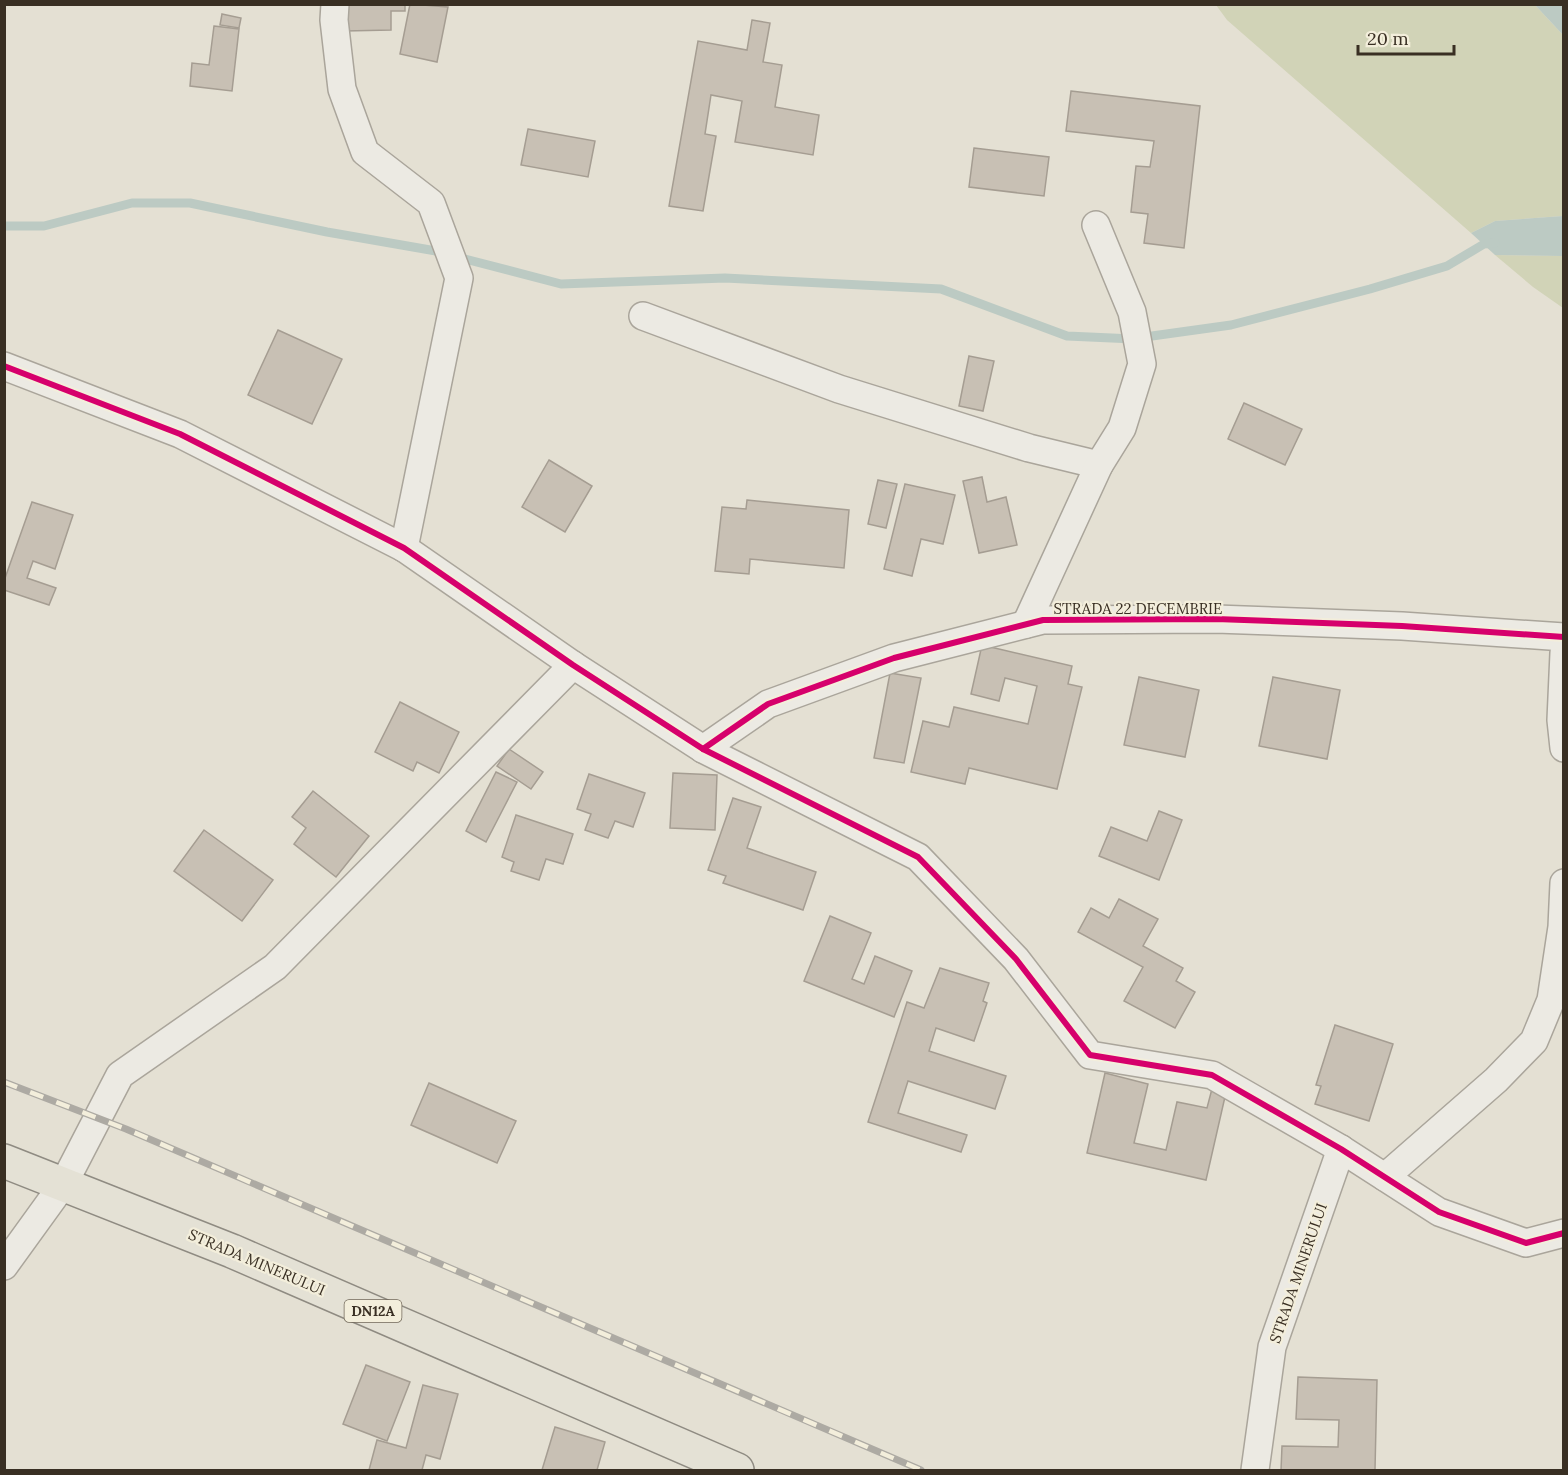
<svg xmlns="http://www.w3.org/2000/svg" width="1568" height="1475" viewBox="0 0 1568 1475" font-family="Lora,serif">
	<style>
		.green { fill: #d1d3b7 }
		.water { fill: #bccac3 }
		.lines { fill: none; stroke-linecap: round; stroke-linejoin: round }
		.stream { stroke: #bccac3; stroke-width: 9 }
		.building { fill: #c8c0b4; stroke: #a59d92; stroke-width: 1.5 }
		.minor-casing { stroke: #aaa59b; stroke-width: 30 }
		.primary-casing { stroke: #8f8b82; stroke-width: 36 }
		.minor { stroke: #eceae3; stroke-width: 27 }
		.primary { stroke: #e4e1d5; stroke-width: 33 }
		.rail-casing { stroke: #adaaa3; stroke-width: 7 }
		.rail { stroke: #f3eedb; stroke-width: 4.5; stroke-dasharray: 14; stroke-linecap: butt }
		.cycleway-casing { stroke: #f3eedb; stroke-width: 10 }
		.cycleway { stroke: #d6006c; stroke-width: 6 }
		.labels { text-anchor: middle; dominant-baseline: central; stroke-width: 4.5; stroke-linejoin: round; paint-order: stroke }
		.shield { fill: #f3eedb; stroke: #71685a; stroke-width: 1.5 }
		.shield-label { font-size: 14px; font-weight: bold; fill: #392f23 }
		.street-label { font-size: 15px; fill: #392f23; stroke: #f3eedb }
	</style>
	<rect width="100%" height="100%" fill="#e4e0d3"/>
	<g class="green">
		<path d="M 1216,5 L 1535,5 L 1563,35 L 1563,216 L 1495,221 L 1471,233 L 1227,20 Z"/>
		<path d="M 1495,255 L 1563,256 L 1563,308 L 1533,287 Z"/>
	</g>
	<g class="water">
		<path d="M 1535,5 L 1563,5 L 1563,35 Z"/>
		<path d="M 1563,216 L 1563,256 L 1495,255 L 1471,233 L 1495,221 Z"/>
	</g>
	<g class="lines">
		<g class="stream">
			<path d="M 4,226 L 44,226 L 132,203 L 190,203 L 327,232 L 436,251"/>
			<path d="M 465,259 L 561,284 L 725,278 L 941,289 L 1067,336 L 1134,339"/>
			<path d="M 1152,336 L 1231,325 L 1370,289 L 1447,266 L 1484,244 L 1495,243"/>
		</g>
	</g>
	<g class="building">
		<path d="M 344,4 L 405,4 L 405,11 L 391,11 L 391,30 L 345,31 Z"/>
		<path d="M 410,4 L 448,7 L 437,62 L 400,54 Z"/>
		<path d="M 222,14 L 241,18 L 239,28 L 220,25 Z"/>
		<path d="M 752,20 L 770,23 L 763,62 L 782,65 L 775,107 L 819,115 L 813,155 L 735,142 L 742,101 L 711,95 L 705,134 L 716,136 L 703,211 L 669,206 L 698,41 L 747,50 Z"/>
		<path d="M 214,26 L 239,29 L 232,91 L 190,86 L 192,63 L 209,65 Z"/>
		<path d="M 1071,91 L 1200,106 L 1184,248 L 1144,243 L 1148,214 L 1131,212 L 1136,166 L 1150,167 L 1154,141 L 1066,131 Z"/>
		<path d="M 528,129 L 595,141 L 588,177 L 521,165 Z"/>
		<path d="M 974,148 L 1049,157 L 1044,196 L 969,187 Z"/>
		<path d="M 278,330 L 342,359 L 312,424 L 248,395 Z"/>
		<path d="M 969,356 L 994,361 L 983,411 L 959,406 Z"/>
		<path d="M 1244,403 L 1302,429 L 1285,465 L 1228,439 Z"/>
		<path d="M 549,460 L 592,486 L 565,532 L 522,507 Z"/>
		<path d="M 982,477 L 987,502 L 1006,497 L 1017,545 L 979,553 L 963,481 Z"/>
		<path d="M 878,480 L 897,484 L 886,528 L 868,524 Z"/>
		<path d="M 905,484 L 955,495 L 943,544 L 921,539 L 912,576 L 884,569 Z"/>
		<path d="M 747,500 L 849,510 L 844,568 L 750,559 L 749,574 L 715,571 L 722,507 L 746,509 Z"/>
		<path d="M 32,502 L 73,515 L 55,569 L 33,561 L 27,578 L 56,588 L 49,605 L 4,590 L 4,581 Z"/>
		<path d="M 982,645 L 1072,666 L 1068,684 L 1082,687 L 1057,789 L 969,768 L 965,784 L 911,772 L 923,721 L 949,727 L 954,707 L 1028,724 L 1037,686 L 1005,678 L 999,701 L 971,694 Z"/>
		<path d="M 890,673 L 921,678 L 904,763 L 874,758 Z"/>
		<path d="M 1139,677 L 1199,690 L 1185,757 L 1124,745 Z"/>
		<path d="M 1273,677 L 1340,690 L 1327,759 L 1259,746 Z"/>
		<path d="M 400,702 L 459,732 L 439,773 L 417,762 L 413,771 L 375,752 Z"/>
		<path d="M 509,749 L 543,772 L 531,789 L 497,766 Z"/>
		<path d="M 496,772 L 517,782 L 486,842 L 466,831 Z"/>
		<path d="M 673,773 L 717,775 L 715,830 L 670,828 Z"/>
		<path d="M 589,774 L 645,793 L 633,827 L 615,821 L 608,838 L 585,830 L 591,814 L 577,809 Z"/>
		<path d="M 313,791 L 369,836 L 336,877 L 294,844 L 306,828 L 292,817 Z"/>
		<path d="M 733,798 L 761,807 L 747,848 L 816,872 L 803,910 L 723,883 L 726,876 L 708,870 Z"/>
		<path d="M 1159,811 L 1182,820 L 1159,880 L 1099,856 L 1111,827 L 1147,841 Z"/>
		<path d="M 516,815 L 573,834 L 563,864 L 546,859 L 539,880 L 511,871 L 514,862 L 502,857 Z"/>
		<path d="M 204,830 L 273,880 L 242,921 L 174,871 Z"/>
		<path d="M 1119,899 L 1158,919 L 1143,946 L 1183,968 L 1176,981 L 1195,992 L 1175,1028 L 1124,1001 L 1143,967 L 1078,932 L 1091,908 L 1109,918 Z"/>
		<path d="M 830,916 L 871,933 L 852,979 L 864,984 L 875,956 L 912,971 L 894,1017 L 804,981 Z"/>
		<path d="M 940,968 L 989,983 L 983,1001 L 987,1003 L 974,1041 L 936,1028 L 929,1051 L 1006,1076 L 995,1109 L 908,1081 L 898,1113 L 967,1135 L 961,1152 L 868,1122 L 907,1002 L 924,1008 Z"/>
		<path d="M 1335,1025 L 1393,1044 L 1369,1121 L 1315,1104 L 1321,1086 L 1316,1085 Z"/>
		<path d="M 1105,1073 L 1148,1084 L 1134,1143 L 1166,1150 L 1177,1102 L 1207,1108 L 1213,1085 L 1227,1088 L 1206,1180 L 1087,1153 Z"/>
		<path d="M 429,1083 L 516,1121 L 497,1163 L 411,1125 Z"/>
		<path d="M 366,1365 L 410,1382 L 387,1441 L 343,1424 Z"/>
		<path d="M 1298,1377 L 1377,1380 L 1375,1470 L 1281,1470 L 1282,1446 L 1338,1447 L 1339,1420 L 1296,1419 Z"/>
		<path d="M 423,1385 L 458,1394 L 440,1459 L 426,1455 L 422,1470 L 369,1470 L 377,1440 L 406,1448 Z"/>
		<path d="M 555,1427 L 605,1442 L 597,1470 L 542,1470 Z"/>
	</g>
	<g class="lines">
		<defs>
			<g id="minor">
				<path d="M 335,4 L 334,20 L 342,89 L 365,152 L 431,203 L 459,278 L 404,548"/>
				<path d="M 643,316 L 839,389 L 1029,448 L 1099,465"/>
				<path d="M 4,366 L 180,434 L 404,548 L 573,665 L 703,749 L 918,857 L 1016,959 L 1090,1055 L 1212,1075 L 1341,1149 L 1439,1212 L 1526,1243 L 1564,1233"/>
				<path d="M 1026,624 L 1099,465 L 1122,428 L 1142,364 L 1132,312 L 1096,225"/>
				<path d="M 1564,653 L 1561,720 L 1564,748"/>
				<path d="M 703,749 L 768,704 L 894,658 L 1043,620 L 1216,619 L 1402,626 L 1564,637"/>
				<path d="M 1385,1177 L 1496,1080 L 1534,1041 L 1551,1000 L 1562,927 L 1564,883"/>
				<path d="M 4,1266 L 64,1183 L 120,1075 L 275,967 L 573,665"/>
				<path d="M 1255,1470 L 1272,1347 L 1341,1149"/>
			</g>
			<path id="primary" d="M 4,1161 L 232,1251 L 737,1470"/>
		</defs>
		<use href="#minor" class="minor-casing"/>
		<use href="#primary" class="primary-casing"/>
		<use href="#minor" class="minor"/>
		<use href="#primary" class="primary"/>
		<defs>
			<path id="rail" d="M 4,1082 L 126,1129 L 921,1470"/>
		</defs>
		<use href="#rail" class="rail-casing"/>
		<use href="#rail" class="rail"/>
		<defs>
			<g id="cycleway">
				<path d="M 4,366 L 180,434 L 404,548 L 573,665 L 703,749 L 918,857 L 1016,959 L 1090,1055 L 1212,1075 L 1341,1149 L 1439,1212 L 1526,1243 L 1564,1233"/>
				<path d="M 703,749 L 768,704 L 894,658 L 1043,620 L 1216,619 L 1402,626 L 1564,637"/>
			</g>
		</defs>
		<use href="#cycleway" class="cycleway-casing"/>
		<use href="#cycleway" class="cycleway"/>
	</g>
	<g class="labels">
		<rect class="shield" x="344.5" y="1300" width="57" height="22" rx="4.5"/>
		<g class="shield-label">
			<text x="373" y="1311">DN12A</text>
		</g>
		<g class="street-label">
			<text x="1138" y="608">STRADA 22 DECEMBRIE</text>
			<text transform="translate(257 1262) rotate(23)">STRADA MINERULUI</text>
			<text transform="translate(1298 1273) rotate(-71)">STRADA MINERULUI</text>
		</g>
	</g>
	<rect width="1568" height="1475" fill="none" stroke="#392f23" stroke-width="12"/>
	<path d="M1358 45v9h96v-9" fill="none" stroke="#392f23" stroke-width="3"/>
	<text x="1367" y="45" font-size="18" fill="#392f23" stroke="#f3eedb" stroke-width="4.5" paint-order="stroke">20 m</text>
</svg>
